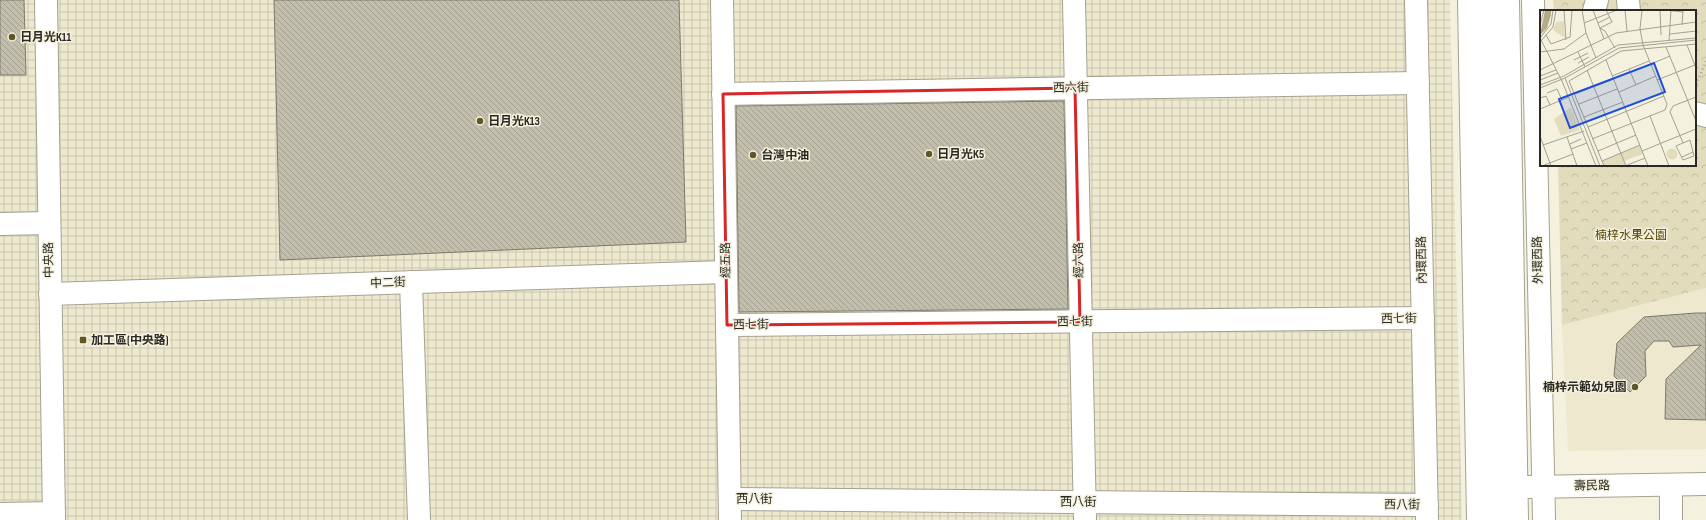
<svg xmlns="http://www.w3.org/2000/svg" width="1706" height="520" viewBox="0 0 1706 520" font-family="'Sofia Sans Condensed','Noto Sans TC',sans-serif">
	<style>
		.built { fill: #ede8ce }
		.industrial { fill: url(#industrial-grid) }
		.forest { fill: url(#forest-crowns) }
		.building { fill: url(#building-back-hatch); stroke: #7d7969 }
		.lines { fill: none; stroke-linecap: round; stroke-linejoin: round }
		.minor-casing { stroke: #a5a291; stroke-width: 24 }
		.path { stroke: #a6a295; stroke-width: 2.5; stroke-dasharray: 1 3; stroke-linecap: butt }
		.minor { stroke: #fff; stroke-width: 22 }
		.marked { fill: none; stroke: #d62828; stroke-width: 3; stroke-linejoin: round }
		.poi-dot { fill: #625724; stroke: #f5f1df; stroke-width: 1.5 }
		.labels { text-anchor: middle; dominant-baseline: central; stroke-width: 3; stroke-linejoin: round; paint-order: stroke }
		.poi-label { font-size: 12px; font-weight: bold; fill: #2b2923; stroke: #f5f1df; text-anchor: start }
		.street-label { font-size: 12px; fill: #2b2923; stroke: #f5f1df }
		.park-label { font-size: 12px; fill: #544705; stroke: #f5f1df }
		.inset-road { fill: none; stroke: #a4a194; stroke-width: 1 }
		.view { fill: #1d4ed8; fill-opacity: 0.15; stroke: #1d4ed8; stroke-width: 2 }
		.inset-edge { fill: none; stroke: #2b2923; stroke-width: 2 }
	</style>
	<defs>
		<pattern id="industrial-grid" width="8" height="8" patternUnits="userSpaceOnUse"><rect width="8" height="8" fill="#ede8ce"/><path d="M0 4h8M4 0v8" fill="none" stroke="#cbc7b1"/></pattern>
		<pattern id="forest-crowns" width="20" height="18" patternUnits="userSpaceOnUse"><rect width="20" height="18" fill="#e3dcbc"/><path d="M2 6a3 3 0 1 1 6 0M12 15a3 3 0 1 1 6 0" fill="none" stroke="#c3bda1"/></pattern>
		<pattern id="building-back-hatch" width="6" height="6" patternUnits="userSpaceOnUse"><rect width="6" height="6" fill="#c1beac"/><path d="M-1 5l2 2M0 0l6 6M5-1l2 2" fill="none" stroke="#a6a394"/></pattern>
	</defs>
	<rect width="100%" height="100%" fill="#f5f1df"/>
	<path class="built" d="M 1706,288 L 1706,449 L 1568,451 L 1562,325 Z"/>
	<path class="industrial" d="M 0,0 L 1450,0 L 1462,520 L 0,520 Z"/>
	<path class="forest" d="M 1553,0 L 1706,0 L 1706,288 L 1562,325 L 1558,165 L 1695,165 L 1695,11 L 1554,11 Z"/>
	<g class="building">
		<path d="M 0,0 L 24,0 L 26,75 L 0,75 Z"/>
		<path d="M 274,0 L 679,0 L 686,242 L 280,260 Z"/>
		<path d="M 1064,101 L 1068,309 L 739,312 L 736,106 Z"/>
		<path d="M 1696,313 L 1706,313 L 1706,420 L 1665,419 L 1666,379 L 1701,345 L 1673,347 L 1669,341 L 1654,341 L 1645,351 L 1646,376 L 1630,392 L 1614,376 L 1617,343 L 1644,317 Z"/>
	</g>
	<g class="lines">
		<defs>
			<g id="minor">
				<path d="M 46,0 L 54,520"/>
				<path d="M 722,0 L 730,520"/>
				<path d="M 1074,0 L 1085,520"/>
				<path d="M 1416,0 L 1427,519"/>
				<path d="M 1469,0 L 1478,520"/>
				<path d="M 1489,0 L 1499,520"/>
				<path d="M 1508,0 L 1517,520"/>
				<path d="M 1533,0 L 1544,520"/>
				<path d="M 1628,0 L 1629,11"/>
				<path d="M 1594,11 L 1597,0"/>
				<path d="M 723,94 L 1418,83"/>
				<path d="M 1695,113 L 1706,116"/>
				<path d="M 0,224 L 49,223"/>
				<path d="M 411,282 L 419,520"/>
				<path d="M 50,294 L 726,272"/>
				<path d="M 727,325 L 1423,318"/>
				<path d="M 1671,485 L 1671,520"/>
				<path d="M 1528,487 L 1706,484"/>
				<path d="M 730,499 L 1427,505"/>
				<path d="M 0,514 L 54,513"/>
			</g>
		</defs>
		<use href="#minor" class="minor-casing"/>
		<path class="path" d="M 1695,88 L 1706,61"/>
		<use href="#minor" class="minor"/>
	</g>
	<path class="marked" d="M 1075,88 L 1080,322 L 727,325 L 723,94 Z"/>
	<g class="poi-dot">
		<circle cx="12" cy="37" r="4"/>
		<circle cx="480" cy="121" r="4"/>
		<circle cx="929" cy="154" r="4"/>
		<circle cx="753" cy="155" r="4"/>
		<rect x="79" y="336" width="8" height="8" rx="2"/>
		<circle cx="1635" cy="387" r="4"/>
	</g>
	<g class="labels">
		<g class="poi-label">
			<text x="20" y="37">日月光K11</text>
			<text x="488" y="121">日月光K13</text>
			<text x="937" y="154">日月光K5</text>
			<text x="761" y="155">台灣中油</text>
			<text x="91" y="340">加工區(中央路)</text>
			<text x="1627" y="387" text-anchor="end">楠梓示範幼兒園</text>
		</g>
		<g class="street-label">
			<text transform="translate(1071 88) rotate(-1)">西六街</text>
			<text transform="translate(49 260) rotate(-91)">中央路</text>
			<text transform="translate(726 260) rotate(-91)">經五路</text>
			<text transform="translate(1079 260) rotate(-91)">經六路</text>
			<text transform="translate(1422 260) rotate(-91)">內環西路</text>
			<text transform="translate(1538 260) rotate(-91)">外環西路</text>
			<text transform="translate(388 283) rotate(-2)">中二街</text>
			<text transform="translate(1399 319) rotate(-1)">西七街</text>
			<text transform="translate(1075 322) rotate(-1)">西七街</text>
			<text transform="translate(751 325) rotate(-1)">西七街</text>
			<text transform="translate(1592 486) rotate(-1)">壽民路</text>
			<text x="754" y="499">西八街</text>
			<text x="1078" y="502">西八街</text>
			<text transform="translate(1402 505) rotate(1)">西八街</text>
		</g>
		<g class="park-label">
			<text x="1631" y="235">楠梓水果公園</text>
		</g>
	</g>
	<g transform="translate(1540 10)">
		<rect width="156" height="156" fill="#f5f1df"/>
		<path d="M 24,11 L 25,28 L 13,20 L 16,12 Z" fill="#e3dcbc"/>
		<path d="M 31,97 L 40,120 L 21,126 L 14,109 ZM 100,135 L 103,144 L 84,151 L 85,156 L 64,156 L 62,151 Z" fill="#e3dcbc"/>
		<path d="M126.5 144a5.5 5.5 0 1 1 11 0a5.5 5.5 0 1 1-11 0Z" fill="#e3dcbc"/>
		<path d="M 5,0 L 11,0 L 11,5 L 7,18 L 0,25 Z" fill="#b4ac88"/>
		<path class="inset-road" d="M 24,0 L 26,30M 42,0 L 46,23 L 56,48M 53,0 L 64,29M 85,0 L 87,21M 102,0 L 100,19 L 103,35 L 127,94 L 125,100M 120,0 L 121,25M 125,0 L 143,2M 44,13 L 77,0M 58,13 L 70,7M 0,15 L 4,0M 142,15 L 143,0M 60,18 L 65,21 L 75,38M 60,18 L 72,12 L 66,0M 130,24 L 156,21M 6,25 L 11,34 L 30,27 L 32,0M 0,28 L 22,71 L 56,156M 0,28 L 11,14 L 13,0M 1,31 L 13,17 L 16,0M 129,31 L 131,0M 147,35 L 156,58M 126,37 L 156,111M 0,42 L 24,39 L 46,23M 38,42 L 45,57M 34,50 L 48,43M 66,50 L 108,156M 38,53 L 49,47M 111,54 L 130,46M 89,59 L 96,75M 0,60 L 76,23 L 156,12M 47,60 L 86,156M 0,66 L 16,60M 72,66 L 109,51M 25,68 L 60,156M 0,70 L 18,63M 117,70 L 155,55M 0,75 L 24,66 L 78,35 L 156,28M 0,78 L 25,68 L 79,38 L 156,30M 79,82 L 116,66M 7,83 L 17,79 L 22,90M 35,84 L 74,69M 0,88 L 6,86 L 10,95M 39,94 L 77,79M 133,96 L 130,102 L 143,133M 133,96 L 156,87M 0,99 L 29,87M 110,106 L 129,156M 44,107 L 83,92M 48,117 L 124,86M 0,126 L 11,156M 27,127 L 37,156M 52,129 L 125,100M 150,130 L 154,146 L 143,150 L 136,136 ZM 30,134 L 41,129M 3,135 L 44,121M 31,139 L 47,133M 58,141 L 96,125M 102,141 L 156,119M 142,147 L 153,142M 62,151 L 100,135M 2,156 L 33,144M 64,156 L 29,71 L 81,41 L 156,34M 85,156 L 105,148"/>
		<path class="view" d="M 114,53 L 125,82 L 30,118 L 19,89 Z"/>
		<rect width="156" height="156" class="inset-edge"/>
	</g>
</svg>
